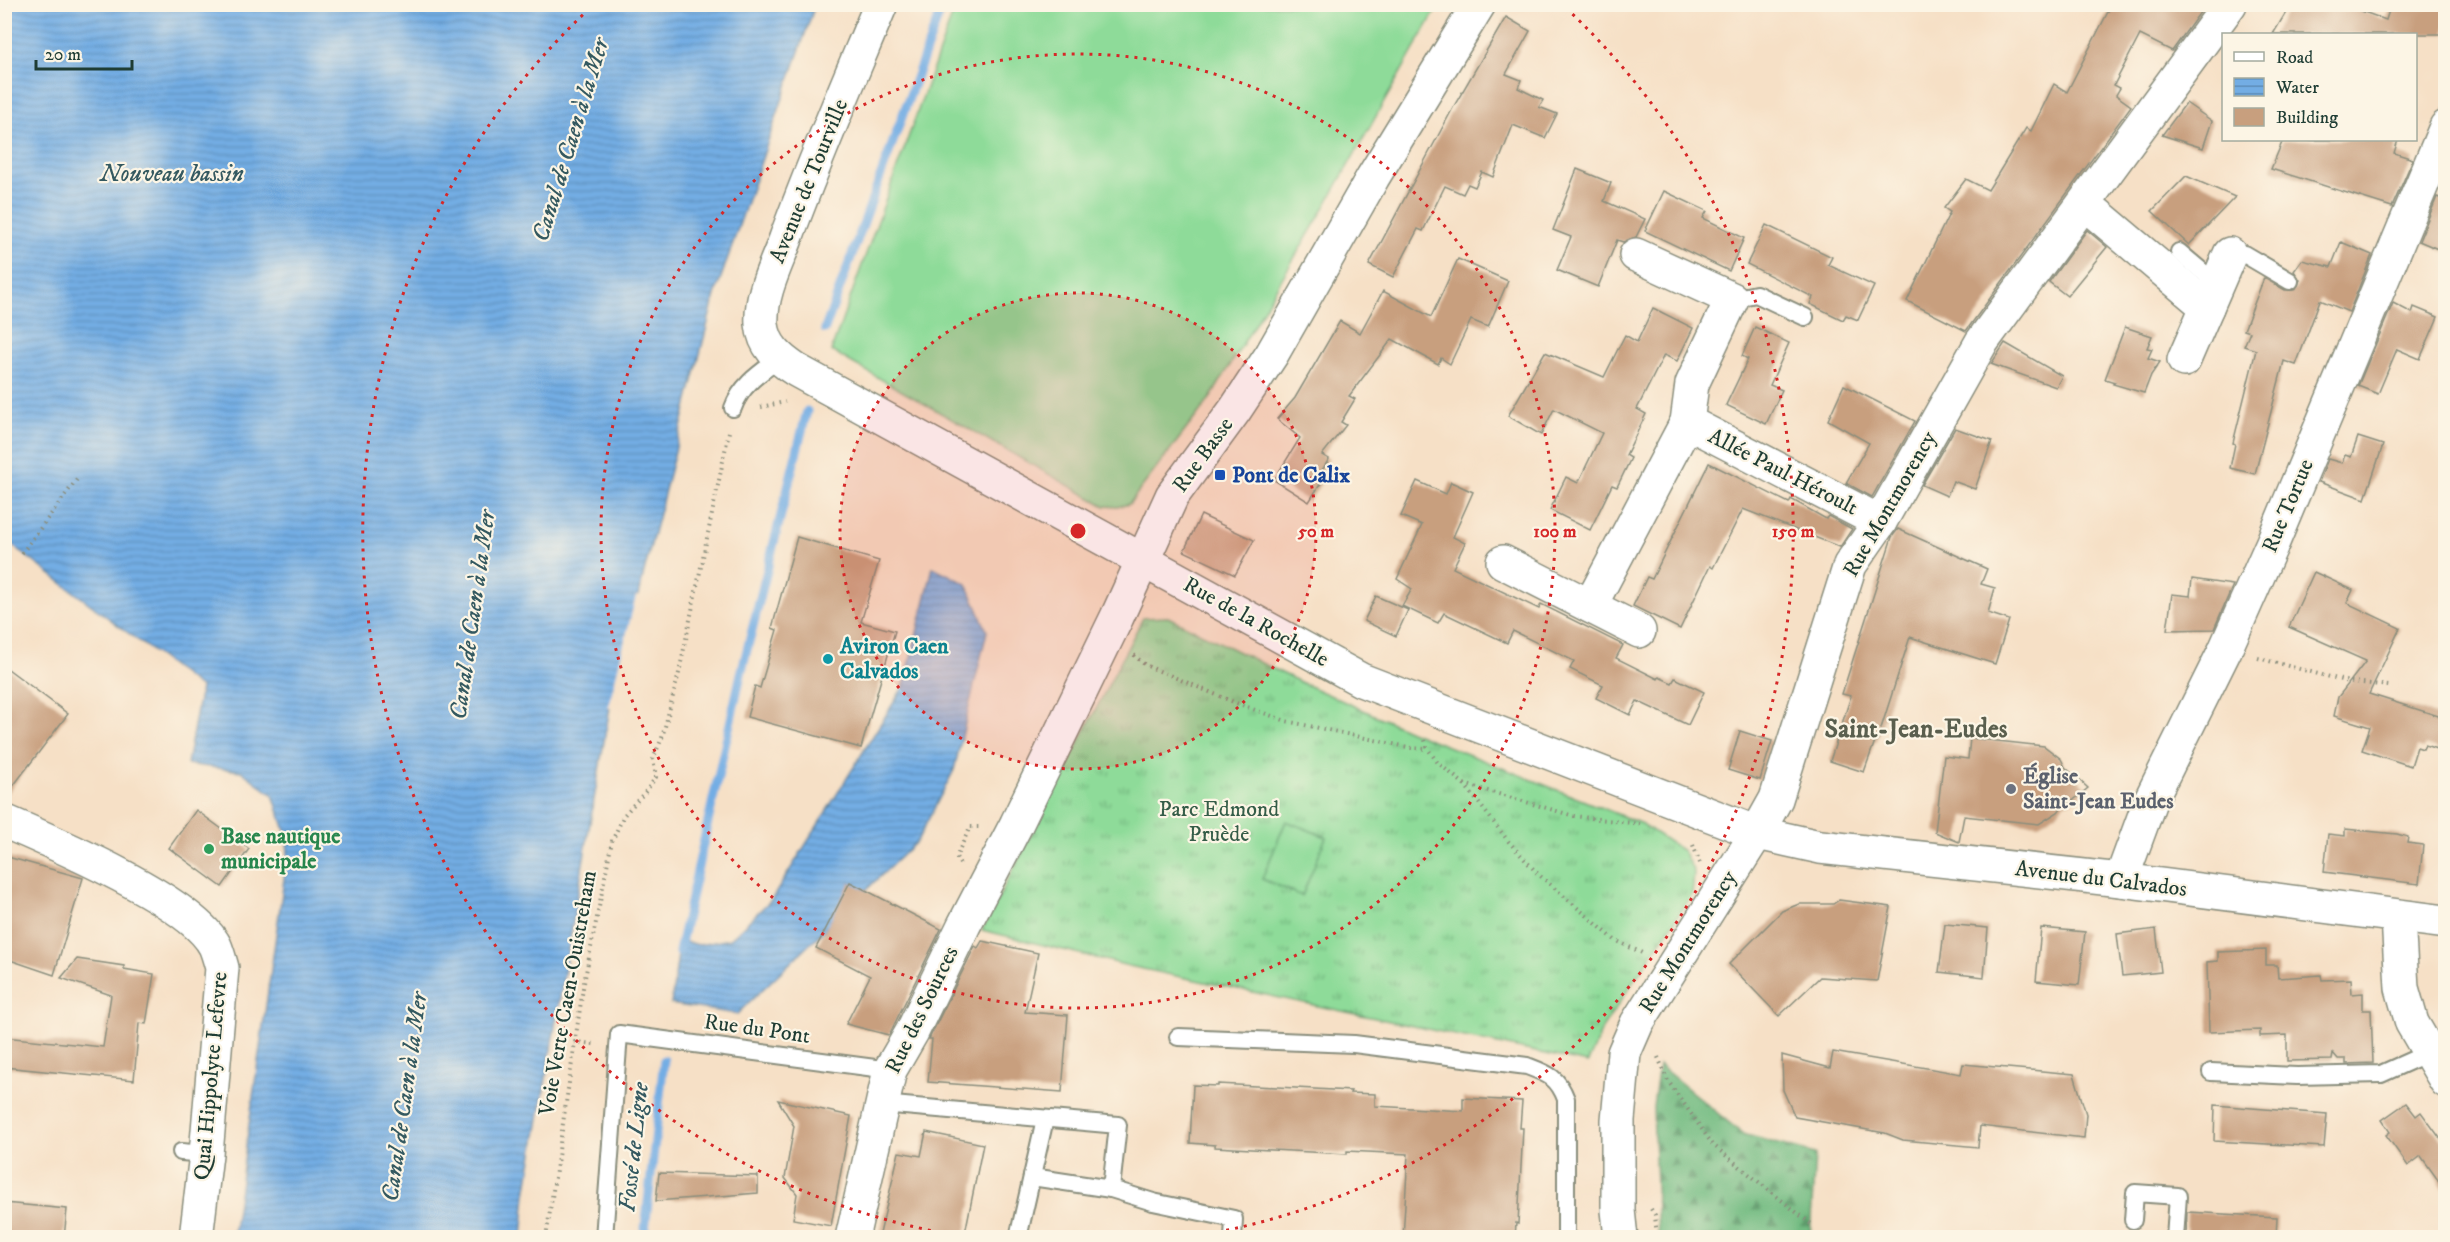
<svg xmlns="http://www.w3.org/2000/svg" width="2450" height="1242" viewBox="0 0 2450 1242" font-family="'IM FELL DW Pica',serif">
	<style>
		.grass { fill: url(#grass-tufts); stroke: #568c66; stroke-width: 1.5 }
		.forest { fill: url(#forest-firs); stroke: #487c5a; stroke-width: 1.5 }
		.garden { fill: #8edb99; stroke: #568c66; stroke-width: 1.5 }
		.water { fill: url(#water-rules); stroke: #49758c; stroke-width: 1.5 }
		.pier { fill: #f6e0c6 }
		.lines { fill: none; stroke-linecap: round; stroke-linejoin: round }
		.stream { stroke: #73ade4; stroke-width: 9 }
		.building { fill: #c89f7e }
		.service-casing { stroke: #8a8e7d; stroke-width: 20 }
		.minor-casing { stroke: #8a8e7d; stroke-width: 36 }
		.tertiary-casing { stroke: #8a8e7d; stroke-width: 36 }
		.path { stroke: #8a8e7d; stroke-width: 4; stroke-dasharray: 1.5 4.5; stroke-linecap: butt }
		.service { stroke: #fff; stroke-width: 16 }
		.minor { stroke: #fff; stroke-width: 33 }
		.tertiary { stroke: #fff; stroke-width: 33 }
		.ring { fill: none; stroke: #d62828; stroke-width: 3; stroke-dasharray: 3 6 }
		.transit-dot { fill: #1a4fb4; stroke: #fcf5e5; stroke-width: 2 }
		.culture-dot { fill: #0f9aa8; stroke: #fcf5e5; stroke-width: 2 }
		.worship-dot { fill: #6b7280; stroke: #fcf5e5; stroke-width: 2 }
		.leisure-dot { fill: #2e9e5b; stroke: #fcf5e5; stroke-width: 2 }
		.labels { text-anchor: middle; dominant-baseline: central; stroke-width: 4.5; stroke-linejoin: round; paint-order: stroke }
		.street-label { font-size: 22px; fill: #1f3d34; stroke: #fcf5e5 }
		.transit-label { font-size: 22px; font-weight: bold; fill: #164399; stroke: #fcf5e5; text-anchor: start }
		.culture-label { font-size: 22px; font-weight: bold; fill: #0d838f; stroke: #fcf5e5; text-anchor: start }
		.worship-label { font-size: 22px; font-weight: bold; fill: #5b616d; stroke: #fcf5e5; text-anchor: start }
		.park-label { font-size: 22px; fill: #355d48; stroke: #fcf5e5 }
		.leisure-label { font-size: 22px; font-weight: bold; fill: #27864d; stroke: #fcf5e5; text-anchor: start }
		.water-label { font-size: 24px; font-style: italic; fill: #345960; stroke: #fcf5e5 }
		.quarter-label { font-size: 26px; font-weight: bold; fill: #5a5f4e; stroke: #fcf5e5 }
		.centre { fill: #d62828; stroke: #fcf5e5; stroke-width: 3 }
		.ring-label { font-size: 18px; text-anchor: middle; font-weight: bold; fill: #d62828; stroke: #fcf5e5; stroke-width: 4.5; stroke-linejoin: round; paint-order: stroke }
	</style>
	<defs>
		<pattern id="grass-tufts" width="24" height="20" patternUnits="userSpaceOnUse" patternTransform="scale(1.5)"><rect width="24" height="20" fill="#8edb99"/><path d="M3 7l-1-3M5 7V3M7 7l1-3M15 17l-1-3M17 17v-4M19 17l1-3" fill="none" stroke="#73b37e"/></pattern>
		<pattern id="forest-firs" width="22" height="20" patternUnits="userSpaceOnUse" patternTransform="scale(1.5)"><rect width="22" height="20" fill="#72bb81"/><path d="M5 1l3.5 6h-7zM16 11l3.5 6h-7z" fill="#5d996a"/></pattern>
		<pattern id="water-rules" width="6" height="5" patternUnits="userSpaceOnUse" patternTransform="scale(1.5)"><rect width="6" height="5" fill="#73ade4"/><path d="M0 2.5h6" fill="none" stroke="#5e8eba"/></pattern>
	</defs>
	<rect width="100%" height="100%" fill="#fcf5e5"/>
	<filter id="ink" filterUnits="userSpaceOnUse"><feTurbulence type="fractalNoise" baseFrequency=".0167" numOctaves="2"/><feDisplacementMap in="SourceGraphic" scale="12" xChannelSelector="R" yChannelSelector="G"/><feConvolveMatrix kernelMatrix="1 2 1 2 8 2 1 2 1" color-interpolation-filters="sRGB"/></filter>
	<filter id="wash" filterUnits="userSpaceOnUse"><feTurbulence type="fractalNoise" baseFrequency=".008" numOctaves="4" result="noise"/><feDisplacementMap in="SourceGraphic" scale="24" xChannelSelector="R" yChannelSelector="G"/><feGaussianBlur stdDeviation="1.35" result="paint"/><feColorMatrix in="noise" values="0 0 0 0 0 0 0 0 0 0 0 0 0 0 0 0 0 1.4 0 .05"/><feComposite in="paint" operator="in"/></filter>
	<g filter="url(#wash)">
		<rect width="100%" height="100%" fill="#f6e0c6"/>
		<path class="grass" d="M 1168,617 L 1298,681 L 1410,731 L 1642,824 L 1683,851 L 1694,872 L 1692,895 L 1603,1027 L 1588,1063 L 1129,966 L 982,930 L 1143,618 Z"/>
		<path class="forest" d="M 1659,1065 L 1743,1134 L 1815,1154 L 1810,1237 L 1658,1237 L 1653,1107 Z"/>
		<g class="garden">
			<path d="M 956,5 L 1439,5 L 1320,215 L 1211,397 L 1129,504 L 1117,507 L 1105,506 L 831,351 Z"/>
			<path d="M 1286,821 L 1326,837 L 1302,896 L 1262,879 Z"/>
		</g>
		<g class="water">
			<path d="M 4,5 L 815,5 L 715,295 L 611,701 L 526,1194 L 522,1237 L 233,1237 L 288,851 L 286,833 L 273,795 L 241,771 L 187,764 L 201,688 L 5,540 Z"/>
			<path d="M 933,567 L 967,584 L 987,631 L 954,770 L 917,841 L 737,1014 L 671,1004 L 680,941 L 699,945 L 730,939 L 772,899 L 904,686 Z"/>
		</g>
		<path class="pier" d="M 636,596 L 641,597 L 612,708 L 608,708 Z"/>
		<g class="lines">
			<g class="stream">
				<path d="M 825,329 L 943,4"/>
				<path d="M 679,952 L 741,674 L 807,411"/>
				<path d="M 644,1238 L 664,1060"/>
			</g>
		</g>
		<g id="blocks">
			<g class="building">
				<path d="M 2112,4 L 2206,4 L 2172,51 L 2140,35 L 2114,85 L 2120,88 L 2116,95 L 2131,106 L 1966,331 L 1907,301 L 1950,212 L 1944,208 L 1966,179 L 1988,190 L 2026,128 L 2031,131 L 2054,84 L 2067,92 Z"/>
				<path d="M 2291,4 L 2342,4 L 2386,20 L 2391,4 L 2445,4 L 2445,34 L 2273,34 Z"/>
				<path d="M 1506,17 L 1530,31 L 1506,74 L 1521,80 L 1518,88 L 1543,100 L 1539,107 L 1557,114 L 1545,138 L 1513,125 L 1493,177 L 1482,172 L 1475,187 L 1468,184 L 1463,194 L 1445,186 L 1423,231 L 1418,229 L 1393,277 L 1369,265 L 1454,106 Z"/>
				<path d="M 2186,103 L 2212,121 L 2203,148 L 2162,135 Z"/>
				<path d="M 2283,140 L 2398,140 L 2394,153 L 2413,159 L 2392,207 L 2271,169 Z"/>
				<path d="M 1577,169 L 1611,183 L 1604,201 L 1645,219 L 1636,237 L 1623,242 L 1617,240 L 1598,287 L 1557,270 L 1571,237 L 1553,230 Z"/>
				<path d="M 2186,176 L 2235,197 L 2189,245 L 2152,211 Z"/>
				<path d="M 1664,191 L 1707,211 L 1703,218 L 1744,238 L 1729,271 L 1645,231 Z"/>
				<path d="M 2437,197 L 2445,200 L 2445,252 L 2419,241 Z"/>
				<path d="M 1766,225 L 1832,257 L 1828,265 L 1874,286 L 1858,320 L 1846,315 L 1843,320 L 1810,304 L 1813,297 L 1747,264 Z"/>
				<path d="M 2087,230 L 2107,247 L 2067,296 L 2049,282 Z"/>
				<path d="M 2341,242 L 2372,255 L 2349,312 L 2320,300 L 2296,365 L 2284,361 L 2255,474 L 2230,468 L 2235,444 L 2233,443 L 2256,350 L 2244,346 L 2250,332 L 2244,330 L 2264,278 L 2285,290 L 2295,290 L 2300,280 L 2294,271 L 2302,260 L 2331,267 Z"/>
				<path d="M 1458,259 L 1508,281 L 1488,327 L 1471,320 L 1450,364 L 1441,358 L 1438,364 L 1392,339 L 1349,396 L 1355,399 L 1341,422 L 1346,425 L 1322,455 L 1329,459 L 1321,472 L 1326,475 L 1309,502 L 1274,480 L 1300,438 L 1277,419 L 1295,398 L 1340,321 L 1360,333 L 1383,291 L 1431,317 Z"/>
				<path d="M 2393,303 L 2412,313 L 2414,307 L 2438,317 L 2420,359 L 2397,349 L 2378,394 L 2358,386 Z"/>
				<path d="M 1653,308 L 1693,328 L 1677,361 L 1664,355 L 1637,409 L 1646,414 L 1626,455 L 1631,458 L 1617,487 L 1612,485 L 1590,530 L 1550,510 L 1566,477 L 1578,483 L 1602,433 L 1554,409 L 1541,435 L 1508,416 L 1545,352 L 1604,377 L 1625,335 L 1637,342 Z"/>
				<path d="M 1755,327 L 1789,343 L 1770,385 L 1782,390 L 1766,424 L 1726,405 L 1748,359 L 1742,356 Z"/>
				<path d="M 2125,327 L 2152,336 L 2147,348 L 2152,349 L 2148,358 L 2160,362 L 2151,375 L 2144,393 L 2113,384 L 2115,382 L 2105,379 Z"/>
				<path d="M 2005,343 L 2062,376 L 2056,387 L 1991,364 Z"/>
				<path d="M 1844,385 L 1915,421 L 1872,497 L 1846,483 L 1869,443 L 1828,420 Z"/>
				<path d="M 1955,428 L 1992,441 L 1975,489 L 1953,481 L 1947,496 L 1922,485 Z"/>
				<path d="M 2358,437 L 2383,445 L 2365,499 L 2319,482 L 2328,459 L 2342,463 L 2345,455 L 2351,457 Z"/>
				<path d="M 1709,463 L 1789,503 L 1791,499 L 1826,519 L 1828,516 L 1852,529 L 1840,547 L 1743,509 L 1713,568 L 1710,566 L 1680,629 L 1633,606 L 1647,577 L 1652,579 Z"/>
				<path d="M 1417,481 L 1446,494 L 1451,482 L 1473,492 L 1453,537 L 1465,543 L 1453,568 L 1539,609 L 1541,604 L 1623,645 L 1616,658 L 1658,679 L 1659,677 L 1672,683 L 1675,678 L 1704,692 L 1688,725 L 1637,701 L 1630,715 L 1596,698 L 1603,685 L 1570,669 L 1574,661 L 1513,631 L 1507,643 L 1444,613 L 1438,623 L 1402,606 L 1412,589 L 1397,579 L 1422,525 L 1401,516 Z"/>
				<path d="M 1201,515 L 1254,540 L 1235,575 L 1184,551 Z"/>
				<path d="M 1898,529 L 1987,569 L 1981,584 L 1995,588 L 1988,613 L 2009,620 L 1995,664 L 1910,637 L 1877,741 L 1875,741 L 1864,772 L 1830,761 L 1851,696 L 1842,694 L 1892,537 Z"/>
				<path d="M 797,537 L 879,561 L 861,622 L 895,631 L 861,748 L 747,717 L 755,686 L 760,688 L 777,630 L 772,628 Z"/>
				<path d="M 2314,572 L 2353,590 L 2347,603 L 2400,628 L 2369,694 L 2445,718 L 2445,752 L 2425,745 L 2423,749 L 2417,747 L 2411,766 L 2362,750 L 2370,727 L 2334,716 L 2338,697 L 2366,661 L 2289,627 Z"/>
				<path d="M 2192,579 L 2233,585 L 2214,629 L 2167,630 L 2172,594 L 2190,596 Z"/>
				<path d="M 1376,596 L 1408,610 L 1396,636 L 1364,621 Z"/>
				<path d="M 4,666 L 68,714 L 4,798 Z"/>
				<path d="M 1740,731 L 1772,741 L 1760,780 L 1728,770 Z"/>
				<path d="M 1970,738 L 2044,746 L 2061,759 L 2065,767 L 2088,788 L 2070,803 L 2065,803 L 2058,812 L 2039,824 L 1964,816 L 1959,842 L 1935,832 L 1944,756 L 1968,759 Z"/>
				<path d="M 196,810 L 249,849 L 222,887 L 169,848 Z"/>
				<path d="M 2345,829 L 2397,834 L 2408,837 L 2407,843 L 2423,845 L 2419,884 L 2324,872 L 2328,834 L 2345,836 Z"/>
				<path d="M 4,856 L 83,878 L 54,975 L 4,958 Z"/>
				<path d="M 850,882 L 941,929 L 889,1035 L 846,1024 L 870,976 L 816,948 Z"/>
				<path d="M 1839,900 L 1891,907 L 1877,981 L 1820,977 L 1779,1016 L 1729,964 L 1782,911 L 1799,904 L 1833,904 Z"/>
				<path d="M 1945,924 L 1988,928 L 1984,977 L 1939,972 Z"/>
				<path d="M 2041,928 L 2085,932 L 2079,985 L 2036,981 Z"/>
				<path d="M 2156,929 L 2161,972 L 2122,976 L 2117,934 Z"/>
				<path d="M 982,941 L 1038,953 L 1025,1012 L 1068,1015 L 1062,1092 L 928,1082 L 932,1039 L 929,1039 L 975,946 L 978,948 Z"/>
				<path d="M 2266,950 L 2266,965 L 2277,965 L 2278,978 L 2321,975 L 2322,980 L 2351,979 L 2352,994 L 2363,993 L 2363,1010 L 2371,1010 L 2373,1063 L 2346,1064 L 2346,1059 L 2338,1059 L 2333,1053 L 2332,1060 L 2287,1061 L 2287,1035 L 2260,1036 L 2260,1030 L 2209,1032 L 2207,962 L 2218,961 L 2218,952 Z"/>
				<path d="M 77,959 L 124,966 L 124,969 L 154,974 L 146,1024 L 139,1023 L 134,1080 L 4,1067 L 4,1037 L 103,1047 L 111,995 L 61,978 Z"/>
				<path d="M 1833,1052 L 1961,1074 L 1963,1064 L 2074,1074 L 2086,1114 L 2084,1138 L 1980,1126 L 1978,1147 L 1903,1140 L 1885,1133 L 1795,1117 L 1783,1090 L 1782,1055 L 1830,1068 Z"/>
				<path d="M 1218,1084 L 1351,1091 L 1350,1093 L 1375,1094 L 1375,1106 L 1463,1111 L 1463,1098 L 1522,1101 L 1520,1128 L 1523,1128 L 1518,1224 L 1516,1223 L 1515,1238 L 1403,1238 L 1408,1154 L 1347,1151 L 1347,1154 L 1215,1147 L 1215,1145 L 1190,1143 L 1193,1085 L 1218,1086 Z"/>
				<path d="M 778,1100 L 851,1116 L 831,1226 L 793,1219 L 797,1194 L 785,1178 L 794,1126 Z"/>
				<path d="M 2406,1103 L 2416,1116 L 2421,1112 L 2445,1145 L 2445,1190 L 2421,1156 L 2408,1166 L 2386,1135 L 2390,1132 L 2382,1120 Z"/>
				<path d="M 2215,1105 L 2327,1114 L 2324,1147 L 2214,1141 Z"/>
				<path d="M 926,1132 L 983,1144 L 964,1238 L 879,1238 L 899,1152 L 921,1156 Z"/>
				<path d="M 659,1173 L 758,1176 L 758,1193 L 656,1201 Z"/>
				<path d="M 4,1203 L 67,1209 L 64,1238 L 4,1238 Z"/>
				<path d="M 2187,1212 L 2277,1217 L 2276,1238 L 2186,1238 Z"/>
			</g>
		</g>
	</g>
	<g filter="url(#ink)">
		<use href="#blocks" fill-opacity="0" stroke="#8a8e7d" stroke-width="1.5"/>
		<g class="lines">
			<defs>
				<g id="service">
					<path d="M 2179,252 L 2217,284"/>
					<path d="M 2228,258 L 2244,254 L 2290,281"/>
					<path d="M 1732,299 L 1756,294 L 1805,317"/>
					<path d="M 733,408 C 741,385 760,373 779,359"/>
					<path d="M 1178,1037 L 1354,1044 L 1527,1066 C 1548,1074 1558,1077 1566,1099 L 1566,1238"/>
					<path d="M 2211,1072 L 2297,1076 L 2381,1074 L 2428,1053"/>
					<path d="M 882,1104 L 1118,1125 L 1111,1189 L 1153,1202 L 1234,1219 L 1233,1238"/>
					<path d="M 181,1152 L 206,1154"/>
					<path d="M 1032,1177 L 1111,1189"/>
					<path d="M 2133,1220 L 2135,1193 L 2178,1196 L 2175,1238"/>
					<path d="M 604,1238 L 619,1034 L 890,1070"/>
					<path d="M 1018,1238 L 1045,1119"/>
				</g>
				<g id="minor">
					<path d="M 2085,204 L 2207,307"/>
					<path d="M 2184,360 L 2230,254"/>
					<path d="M 1687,422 L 1880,522"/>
					<path d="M 1503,562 L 1639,631"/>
					<path d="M 1590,606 L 1687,422 L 1692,384 L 1732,299 L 1636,255"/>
					<path d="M 4,821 C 53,842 192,901 215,946 C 218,953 220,961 222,968 L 206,1154 L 196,1238"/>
					<path d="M 1757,833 L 1776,799 L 1850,565 L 1880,522 L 1981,343 L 2230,4"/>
					<path d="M 2121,880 L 2150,801 L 2225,650 L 2273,542 L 2446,127"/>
					<path d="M 2398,917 L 2402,988 L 2412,1023 L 2446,1081"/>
					<path d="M 852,1238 L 890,1070 L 912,1032 L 964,925 L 1016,825 L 1117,617 L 1172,496 L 1235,410 L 1272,354 L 1373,177 L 1479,4"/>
				</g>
				<g id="tertiary">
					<path d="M 881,4 C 848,83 814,161 785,241 C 775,267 760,296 762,324 C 764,346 779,359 796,370 L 1361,680 L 1757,833 L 1820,847 L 2121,880 L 2446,922"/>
					<path d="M 1621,1238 L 1618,1210 L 1618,1120 L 1624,1053 L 1637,1023 L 1757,833"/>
				</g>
			</defs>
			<use href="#service" class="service-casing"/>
			<use href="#minor" class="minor-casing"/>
			<use href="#tertiary" class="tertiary-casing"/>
			<g class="path">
				<path d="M 761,407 L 785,402"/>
				<path d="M 22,553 L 78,478"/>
				<path d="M 1134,655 L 1145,665 L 1236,703 L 1286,721 L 1412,748 L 1428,749"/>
				<path d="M 2258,658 L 2345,681 L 2389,686"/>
				<path d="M 1425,740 L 1428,749 L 1438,763 L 1464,784 L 1574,816 L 1640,824"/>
				<path d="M 1464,784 L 1509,842 L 1538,874 L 1615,940 L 1644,954"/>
				<path d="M 1693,845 L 1700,863"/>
				<path d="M 960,864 L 956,857 L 970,827 L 979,827"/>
				<path d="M 574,1042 L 594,1044"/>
				<path d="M 1658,1057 L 1668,1081 L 1713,1145 L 1811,1224"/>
				<path d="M 1651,1209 L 1655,1215 L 1657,1238"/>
				<path d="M 546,1238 L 583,988 L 612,841 L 624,815 L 646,791 L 656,777 L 653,759 L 662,738 L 679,673 L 729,432"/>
			</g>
			<use href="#service" class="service"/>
			<use href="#minor" class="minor"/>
			<use href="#tertiary" class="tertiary"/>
		</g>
	</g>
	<circle cx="1078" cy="531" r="238" fill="#d62828" fill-opacity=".12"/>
	<g class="ring">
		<circle cx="1078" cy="531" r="238"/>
		<circle cx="1078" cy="531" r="477"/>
		<path d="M966 1237A715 715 0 0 1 590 8M1566 8A715 715 0 0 1 1190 1237"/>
	</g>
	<rect class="transit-dot" x="1214" y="469" width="12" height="12" rx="3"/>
	<circle class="culture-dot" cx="828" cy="659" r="6"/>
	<circle class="worship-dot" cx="2011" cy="789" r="6"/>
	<circle class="leisure-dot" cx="209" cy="849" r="6"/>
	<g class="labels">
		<g class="street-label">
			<text transform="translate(809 181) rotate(-68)">Avenue de Tourville</text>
			<text transform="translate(1203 455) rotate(-54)">Rue Basse</text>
			<text transform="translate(1783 472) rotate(27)">Allée Paul Héroult</text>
			<text transform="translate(1890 504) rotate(-60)">Rue Montmorency</text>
			<text transform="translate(2288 506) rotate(-67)">Rue Tortue</text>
			<text transform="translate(1256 622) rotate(29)">Rue de la Rochelle</text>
			<text transform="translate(2101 879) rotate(7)">Avenue du Calvados</text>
			<text transform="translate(1688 942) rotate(-58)">Rue Montmorency</text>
			<text transform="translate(568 993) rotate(-80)">Voie Verte Caen-Ouistreham</text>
			<text transform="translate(922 1010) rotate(-64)">Rue des Sources</text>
			<text transform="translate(757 1029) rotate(8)">Rue du Pont</text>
			<text transform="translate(211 1076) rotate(-85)">Quai Hippolyte Lefevre</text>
		</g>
		<g class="transit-label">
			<text x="1232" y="475">Pont de Calix</text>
		</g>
		<g class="culture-label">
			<text x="840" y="646">Aviron Caen<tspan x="840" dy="25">Calvados</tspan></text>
		</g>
		<g class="worship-label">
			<text x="2023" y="776">Église<tspan x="2023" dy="25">Saint-Jean Eudes</tspan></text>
		</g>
		<g class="park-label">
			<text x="1219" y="809">Parc Edmond<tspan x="1219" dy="25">Pruède</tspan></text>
		</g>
		<g class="leisure-label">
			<text x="221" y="836">Base nautique<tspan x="221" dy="25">municipale</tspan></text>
		</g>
		<g class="water-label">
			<text transform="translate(571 140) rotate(-73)">Canal de Caen à la Mer</text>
			<text x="172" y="174">Nouveau bassin</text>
			<text transform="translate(473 615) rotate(-82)">Canal de Caen à la Mer</text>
			<text transform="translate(405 1097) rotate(-82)">Canal de Caen à la Mer</text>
			<text transform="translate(634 1147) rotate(-84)">Fossé de Ligne</text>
		</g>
		<g class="quarter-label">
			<text x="1916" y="729">Saint-Jean-Eudes</text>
		</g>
	</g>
	<circle cx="1078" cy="531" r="9" class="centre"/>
	<g class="ring-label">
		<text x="1316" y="537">50 m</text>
		<text x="1555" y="537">100 m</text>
		<text x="1793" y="537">150 m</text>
	</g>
	<rect width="2450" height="1242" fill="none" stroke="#fcf5e5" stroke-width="24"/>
	<rect x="2222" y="33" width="195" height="108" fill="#fcf5e5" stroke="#a4ab9e" stroke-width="1.5"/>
	<rect x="2234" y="52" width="30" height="9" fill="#ffffff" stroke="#a4ab9e" stroke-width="1.5"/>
	<text x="2276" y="63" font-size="18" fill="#1f3d34">Road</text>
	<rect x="2234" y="78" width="30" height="18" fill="url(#water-rules)" stroke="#a4ab9e" stroke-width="1.5"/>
	<text x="2276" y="93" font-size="18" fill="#1f3d34">Water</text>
	<rect x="2234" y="108" width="30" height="18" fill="#c89f7e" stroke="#a4ab9e" stroke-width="1.5"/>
	<text x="2276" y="123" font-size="18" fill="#1f3d34">Building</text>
	<path d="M36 60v9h96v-9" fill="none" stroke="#1f3d34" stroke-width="3"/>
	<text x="45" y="60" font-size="18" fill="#1f3d34" stroke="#fcf5e5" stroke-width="4.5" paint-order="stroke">20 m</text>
</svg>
